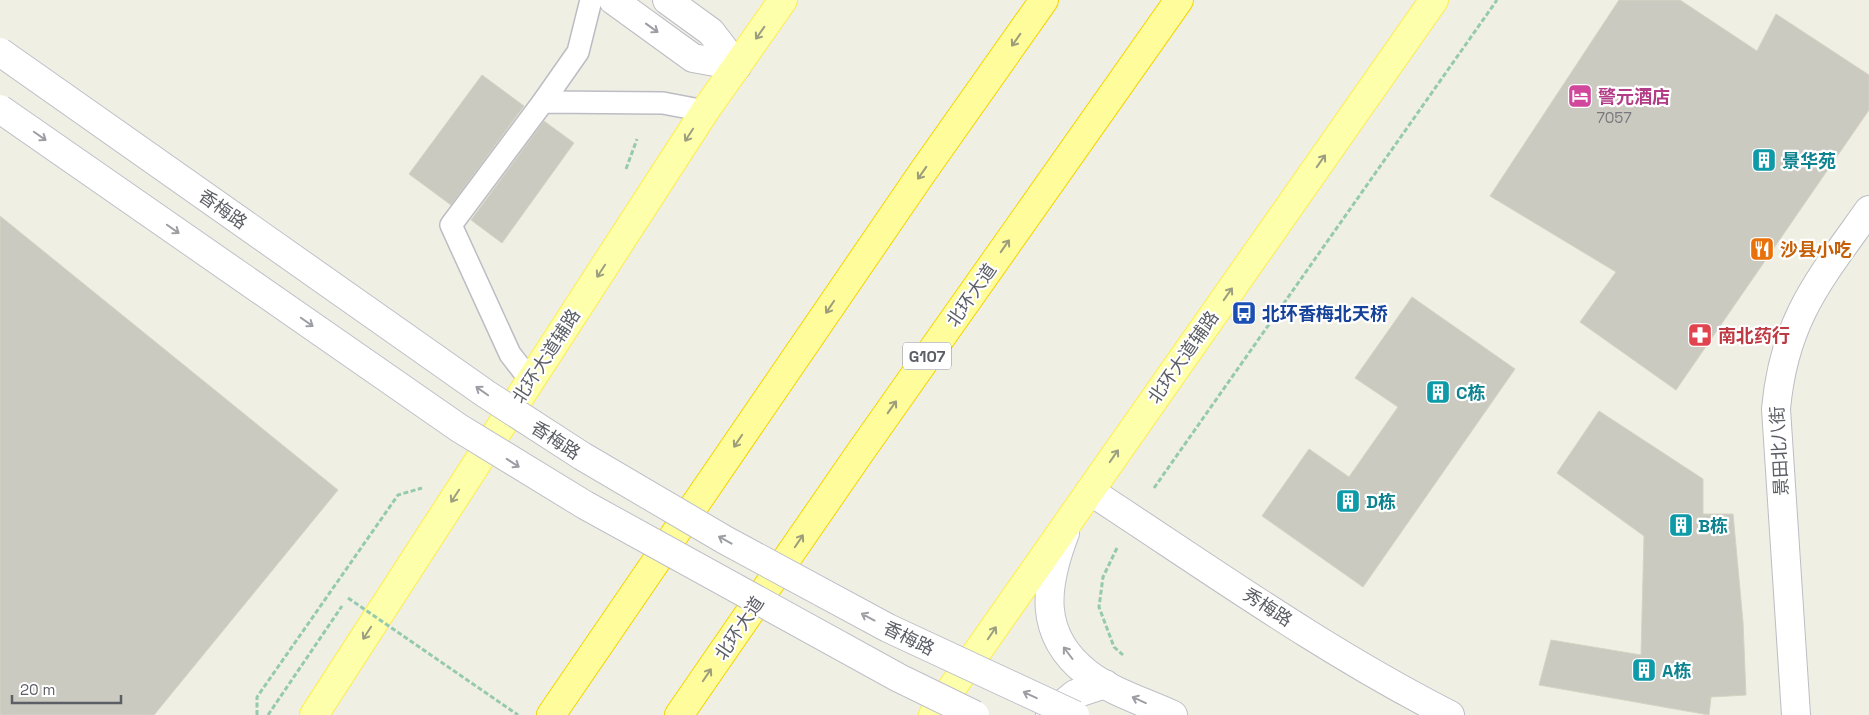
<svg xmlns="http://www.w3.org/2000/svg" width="1869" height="715" viewBox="0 0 1869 715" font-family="'Space Grotesk','Noto Sans SC',sans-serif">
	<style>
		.building { fill: #cbcac1; stroke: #d5d3c2 }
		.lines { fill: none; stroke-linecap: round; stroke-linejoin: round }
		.service-casing { stroke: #bcbdc4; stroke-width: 24 }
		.minor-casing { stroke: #bcbdc4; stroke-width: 30 }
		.secondary-casing { stroke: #bec0c8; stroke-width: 30 }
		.primary-casing { stroke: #fdee4f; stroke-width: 30 }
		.trunk-casing { stroke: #f4d600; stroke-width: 30 }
		.path { stroke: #96caaf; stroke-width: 3; stroke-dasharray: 5 2.5; stroke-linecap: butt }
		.service { stroke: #fff; stroke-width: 21 }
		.minor { stroke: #fff; stroke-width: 28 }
		.secondary { stroke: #fff; stroke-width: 28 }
		.primary { stroke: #fdffaa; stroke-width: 28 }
		.trunk { stroke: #fefc9b; stroke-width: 28 }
		.secondary-bridge-casing { stroke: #bec0c8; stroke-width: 30; stroke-linecap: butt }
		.path-bridge { stroke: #96caaf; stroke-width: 3; stroke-dasharray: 5 2.5; stroke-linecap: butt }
		.secondary-bridge { stroke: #fff; stroke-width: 28 }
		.oneway { stroke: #9d9ea3 }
		.oneway2 { stroke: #9c9e81 }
		.oneway3 { stroke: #9d9d7b }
		.labels { text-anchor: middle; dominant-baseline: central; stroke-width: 4.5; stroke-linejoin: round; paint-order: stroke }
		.number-label { font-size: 15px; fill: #78797d }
		.shield { fill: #fff; stroke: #8d8e94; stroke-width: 1 }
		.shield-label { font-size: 16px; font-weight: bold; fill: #5c5e66 }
		.hotel-label { font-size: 18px; font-weight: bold; fill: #b23c85; stroke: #fff; text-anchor: start }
		.culture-label { font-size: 18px; font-weight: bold; fill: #0d838f; stroke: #fff; text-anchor: start }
		.street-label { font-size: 18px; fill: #5c5e66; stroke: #fff }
		.food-label { font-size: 18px; font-weight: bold; fill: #c56008; stroke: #fff; text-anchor: start }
		.transit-label { font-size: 18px; font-weight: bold; fill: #164399; stroke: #fff; text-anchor: start }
		.health-label { font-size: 18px; font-weight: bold; fill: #be3a42; stroke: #fff; text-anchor: start }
	</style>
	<rect width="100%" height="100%" fill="#f0efe4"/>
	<g class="building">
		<path d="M 1619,0 L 1680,0 L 1757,51 L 1776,14 L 1869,75 L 1869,110 L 1676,390 L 1580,322 L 1616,272 L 1490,196 Z"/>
		<path d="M 482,75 L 524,106 L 451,205 L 409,174 Z"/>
		<path d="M 544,121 L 574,143 L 502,243 L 471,220 Z"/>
		<path d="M 0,216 L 338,490 L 154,715 L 0,715 Z"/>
		<path d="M 1412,297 L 1515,369 L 1363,587 L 1262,516 L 1309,449 L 1349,477 L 1398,407 L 1355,378 Z"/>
		<path d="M 1599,411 L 1703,479 L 1703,514 L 1733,514 L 1743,622 L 1746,695 L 1711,697 L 1709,715 L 1539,685 L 1551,640 L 1641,655 L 1644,536 L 1557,473 Z"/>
	</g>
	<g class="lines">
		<defs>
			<g id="service">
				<path d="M 543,102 L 578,52 L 591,0"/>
				<path d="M 530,380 L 510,354 L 451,225 L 543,102 L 663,103 L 705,111"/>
			</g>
			<g id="minor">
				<path d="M 613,0 L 693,58 L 737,66"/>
				<path d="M 667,0 L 711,32 L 737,66"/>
				<path d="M 1090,491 C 1208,568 1324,651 1450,715"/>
				<path d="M 1796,715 L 1776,409 C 1784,320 1819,280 1869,210"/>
			</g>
			<g id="secondary">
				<path d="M 1065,533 C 1045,585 1037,634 1087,673 C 1111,692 1145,702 1173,715"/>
				<path d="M 1050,715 L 1075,694 L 1105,684"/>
			</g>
			<g id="primary">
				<path d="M 314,715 L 705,111 L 783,0"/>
				<path d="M 933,715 L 1434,0"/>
			</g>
			<g id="trunk">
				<path d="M 551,715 L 922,173 L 1044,0"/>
				<path d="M 679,715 L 859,454 L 1179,0"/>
			</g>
		</defs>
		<use href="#service" class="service-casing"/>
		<use href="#minor" class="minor-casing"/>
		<use href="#secondary" class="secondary-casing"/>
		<use href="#primary" class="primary-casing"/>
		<use href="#trunk" class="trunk-casing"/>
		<g class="path">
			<path d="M 626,169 L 637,139"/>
			<path d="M 1154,488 L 1497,0"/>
			<path d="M 1117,548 L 1103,577 L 1099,607 L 1114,647 L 1123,655"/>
			<path d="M 257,715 L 257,697 L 398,495 L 422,488"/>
			<path d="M 268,715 L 342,606"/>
		</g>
		<use href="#service" class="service"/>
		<use href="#minor" class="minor"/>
		<use href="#secondary" class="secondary"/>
		<use href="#primary" class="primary"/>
		<use href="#trunk" class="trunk"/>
		<defs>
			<g id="secondary-bridge">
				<path d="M 0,52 L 486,394 L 582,456 L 725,540 L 888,628 L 1075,715"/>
				<path d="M 0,109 L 459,428 L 585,505 L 899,678 L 975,715"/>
			</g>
		</defs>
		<use href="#secondary-bridge" class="secondary-bridge-casing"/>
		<path class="path-bridge" d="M 348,598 L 518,715"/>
		<use href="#secondary-bridge" class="secondary-bridge"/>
	</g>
	<defs><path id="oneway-shaft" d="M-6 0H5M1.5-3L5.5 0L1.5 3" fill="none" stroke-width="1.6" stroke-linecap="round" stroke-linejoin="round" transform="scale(1.25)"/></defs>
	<g class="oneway">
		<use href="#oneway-shaft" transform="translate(652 28) rotate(36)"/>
		<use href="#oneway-shaft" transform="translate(40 136) rotate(35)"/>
		<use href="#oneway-shaft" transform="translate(173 229) rotate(35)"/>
		<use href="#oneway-shaft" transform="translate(307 322) rotate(35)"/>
		<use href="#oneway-shaft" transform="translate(482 391) rotate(-145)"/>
		<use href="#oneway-shaft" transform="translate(513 463) rotate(33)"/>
		<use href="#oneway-shaft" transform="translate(725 540) rotate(-151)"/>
		<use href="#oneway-shaft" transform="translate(868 617) rotate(-152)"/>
		<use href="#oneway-shaft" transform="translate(1068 653) rotate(-127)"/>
		<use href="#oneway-shaft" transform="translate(1030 695) rotate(-155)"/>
		<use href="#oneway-shaft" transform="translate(1139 700) rotate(-156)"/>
	</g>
	<g class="oneway2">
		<use href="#oneway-shaft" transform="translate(760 33) rotate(125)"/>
		<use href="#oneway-shaft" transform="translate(689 135) rotate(123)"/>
		<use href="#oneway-shaft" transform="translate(1321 161) rotate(-55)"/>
		<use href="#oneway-shaft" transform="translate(601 271) rotate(123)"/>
		<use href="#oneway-shaft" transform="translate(1228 294) rotate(-55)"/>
		<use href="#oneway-shaft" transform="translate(1114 456) rotate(-55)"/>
		<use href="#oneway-shaft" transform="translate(455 496) rotate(123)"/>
		<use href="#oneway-shaft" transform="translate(367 633) rotate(123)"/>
		<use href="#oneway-shaft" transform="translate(992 633) rotate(-56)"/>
	</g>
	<g class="oneway3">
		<use href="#oneway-shaft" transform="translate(1016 40) rotate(125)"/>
		<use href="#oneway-shaft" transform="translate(922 173) rotate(125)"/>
		<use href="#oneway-shaft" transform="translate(1005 246) rotate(-55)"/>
		<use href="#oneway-shaft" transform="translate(830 307) rotate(124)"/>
		<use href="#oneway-shaft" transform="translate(892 407) rotate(-55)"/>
		<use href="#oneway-shaft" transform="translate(738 441) rotate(124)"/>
		<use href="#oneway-shaft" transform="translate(799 541) rotate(-56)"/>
		<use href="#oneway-shaft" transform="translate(707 675) rotate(-56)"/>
	</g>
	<defs>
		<symbol id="hotel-square" viewBox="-11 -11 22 22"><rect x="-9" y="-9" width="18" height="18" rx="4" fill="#d1479c" stroke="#fff"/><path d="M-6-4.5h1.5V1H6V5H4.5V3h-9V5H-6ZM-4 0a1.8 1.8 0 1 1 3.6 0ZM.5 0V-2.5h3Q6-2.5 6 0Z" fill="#fff"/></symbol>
		<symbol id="building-square" viewBox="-11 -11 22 22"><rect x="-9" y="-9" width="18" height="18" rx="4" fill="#0f9aa8" stroke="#fff"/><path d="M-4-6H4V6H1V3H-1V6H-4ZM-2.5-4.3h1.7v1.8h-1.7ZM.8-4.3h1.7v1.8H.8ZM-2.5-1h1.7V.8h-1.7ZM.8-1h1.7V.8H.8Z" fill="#fff"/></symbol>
		<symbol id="restaurant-square" viewBox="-11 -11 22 22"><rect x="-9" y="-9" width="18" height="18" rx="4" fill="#e8710a" stroke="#fff"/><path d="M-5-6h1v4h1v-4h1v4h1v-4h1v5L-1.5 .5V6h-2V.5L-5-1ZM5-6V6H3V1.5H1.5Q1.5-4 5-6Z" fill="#fff"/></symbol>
		<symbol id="bus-square" viewBox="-11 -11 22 22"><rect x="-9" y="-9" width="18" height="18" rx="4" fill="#1a4fb4" stroke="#fff"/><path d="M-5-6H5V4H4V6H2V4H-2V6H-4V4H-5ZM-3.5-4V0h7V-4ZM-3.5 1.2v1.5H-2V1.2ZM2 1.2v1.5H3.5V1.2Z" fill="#fff"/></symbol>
		<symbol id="pharmacy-square" viewBox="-11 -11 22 22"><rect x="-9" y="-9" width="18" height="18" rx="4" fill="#e0444e" stroke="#fff"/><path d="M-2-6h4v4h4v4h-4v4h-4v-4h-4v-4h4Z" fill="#fff"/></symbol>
	</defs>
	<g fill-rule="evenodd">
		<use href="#hotel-square" x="1566" y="82" width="28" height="28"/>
		<use href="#building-square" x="1750" y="146" width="28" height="28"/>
		<use href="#restaurant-square" x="1748" y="235" width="28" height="28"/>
		<use href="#bus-square" x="1230" y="299" width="28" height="28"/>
		<use href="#pharmacy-square" x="1686" y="321" width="28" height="28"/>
		<use href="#building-square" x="1424" y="378" width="28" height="28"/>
		<use href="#building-square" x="1334" y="487" width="28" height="28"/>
		<use href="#building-square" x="1667" y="511" width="28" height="28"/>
		<use href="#building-square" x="1630" y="656" width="28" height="28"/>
	</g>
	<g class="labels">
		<g class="number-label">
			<text x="1614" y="117">7057</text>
		</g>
		<rect class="shield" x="903" y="342.5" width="48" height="27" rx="4"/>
		<g class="shield-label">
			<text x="927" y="356">G107</text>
		</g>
		<g class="hotel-label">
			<text x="1598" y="96">警元酒店</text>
		</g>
		<g class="culture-label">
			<text x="1782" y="160">景华苑</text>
			<text x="1456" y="392">C栋</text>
			<text x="1366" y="501">D栋</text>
			<text x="1698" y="525">B栋</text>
			<text x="1662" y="670">A栋</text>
		</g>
		<g class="street-label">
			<text transform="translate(223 209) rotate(35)">香梅路</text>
			<text transform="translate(971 295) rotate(-55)">北环大道</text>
			<text transform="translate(546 356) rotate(-57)">北环大道辅路</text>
			<text transform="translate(1183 357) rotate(-55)">北环大道辅路</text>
			<text transform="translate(556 440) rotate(33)">香梅路</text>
			<text transform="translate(1779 451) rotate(-93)">景田北八街</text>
			<text transform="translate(1268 607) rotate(33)">秀梅路</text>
			<text transform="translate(739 628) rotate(-56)">北环大道</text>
			<text transform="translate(909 638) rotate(26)">香梅路</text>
		</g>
		<g class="food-label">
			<text x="1780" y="249">沙县小吃</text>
		</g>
		<g class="transit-label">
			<text x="1262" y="313">北环香梅北天桥</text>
		</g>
		<g class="health-label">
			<text x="1718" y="335">南北药行</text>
		</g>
	</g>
	<path d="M12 695v8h109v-8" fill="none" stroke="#5c5e66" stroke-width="2.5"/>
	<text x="20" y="695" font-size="15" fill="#5c5e66" stroke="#ffffff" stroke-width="4" paint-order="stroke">20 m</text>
</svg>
